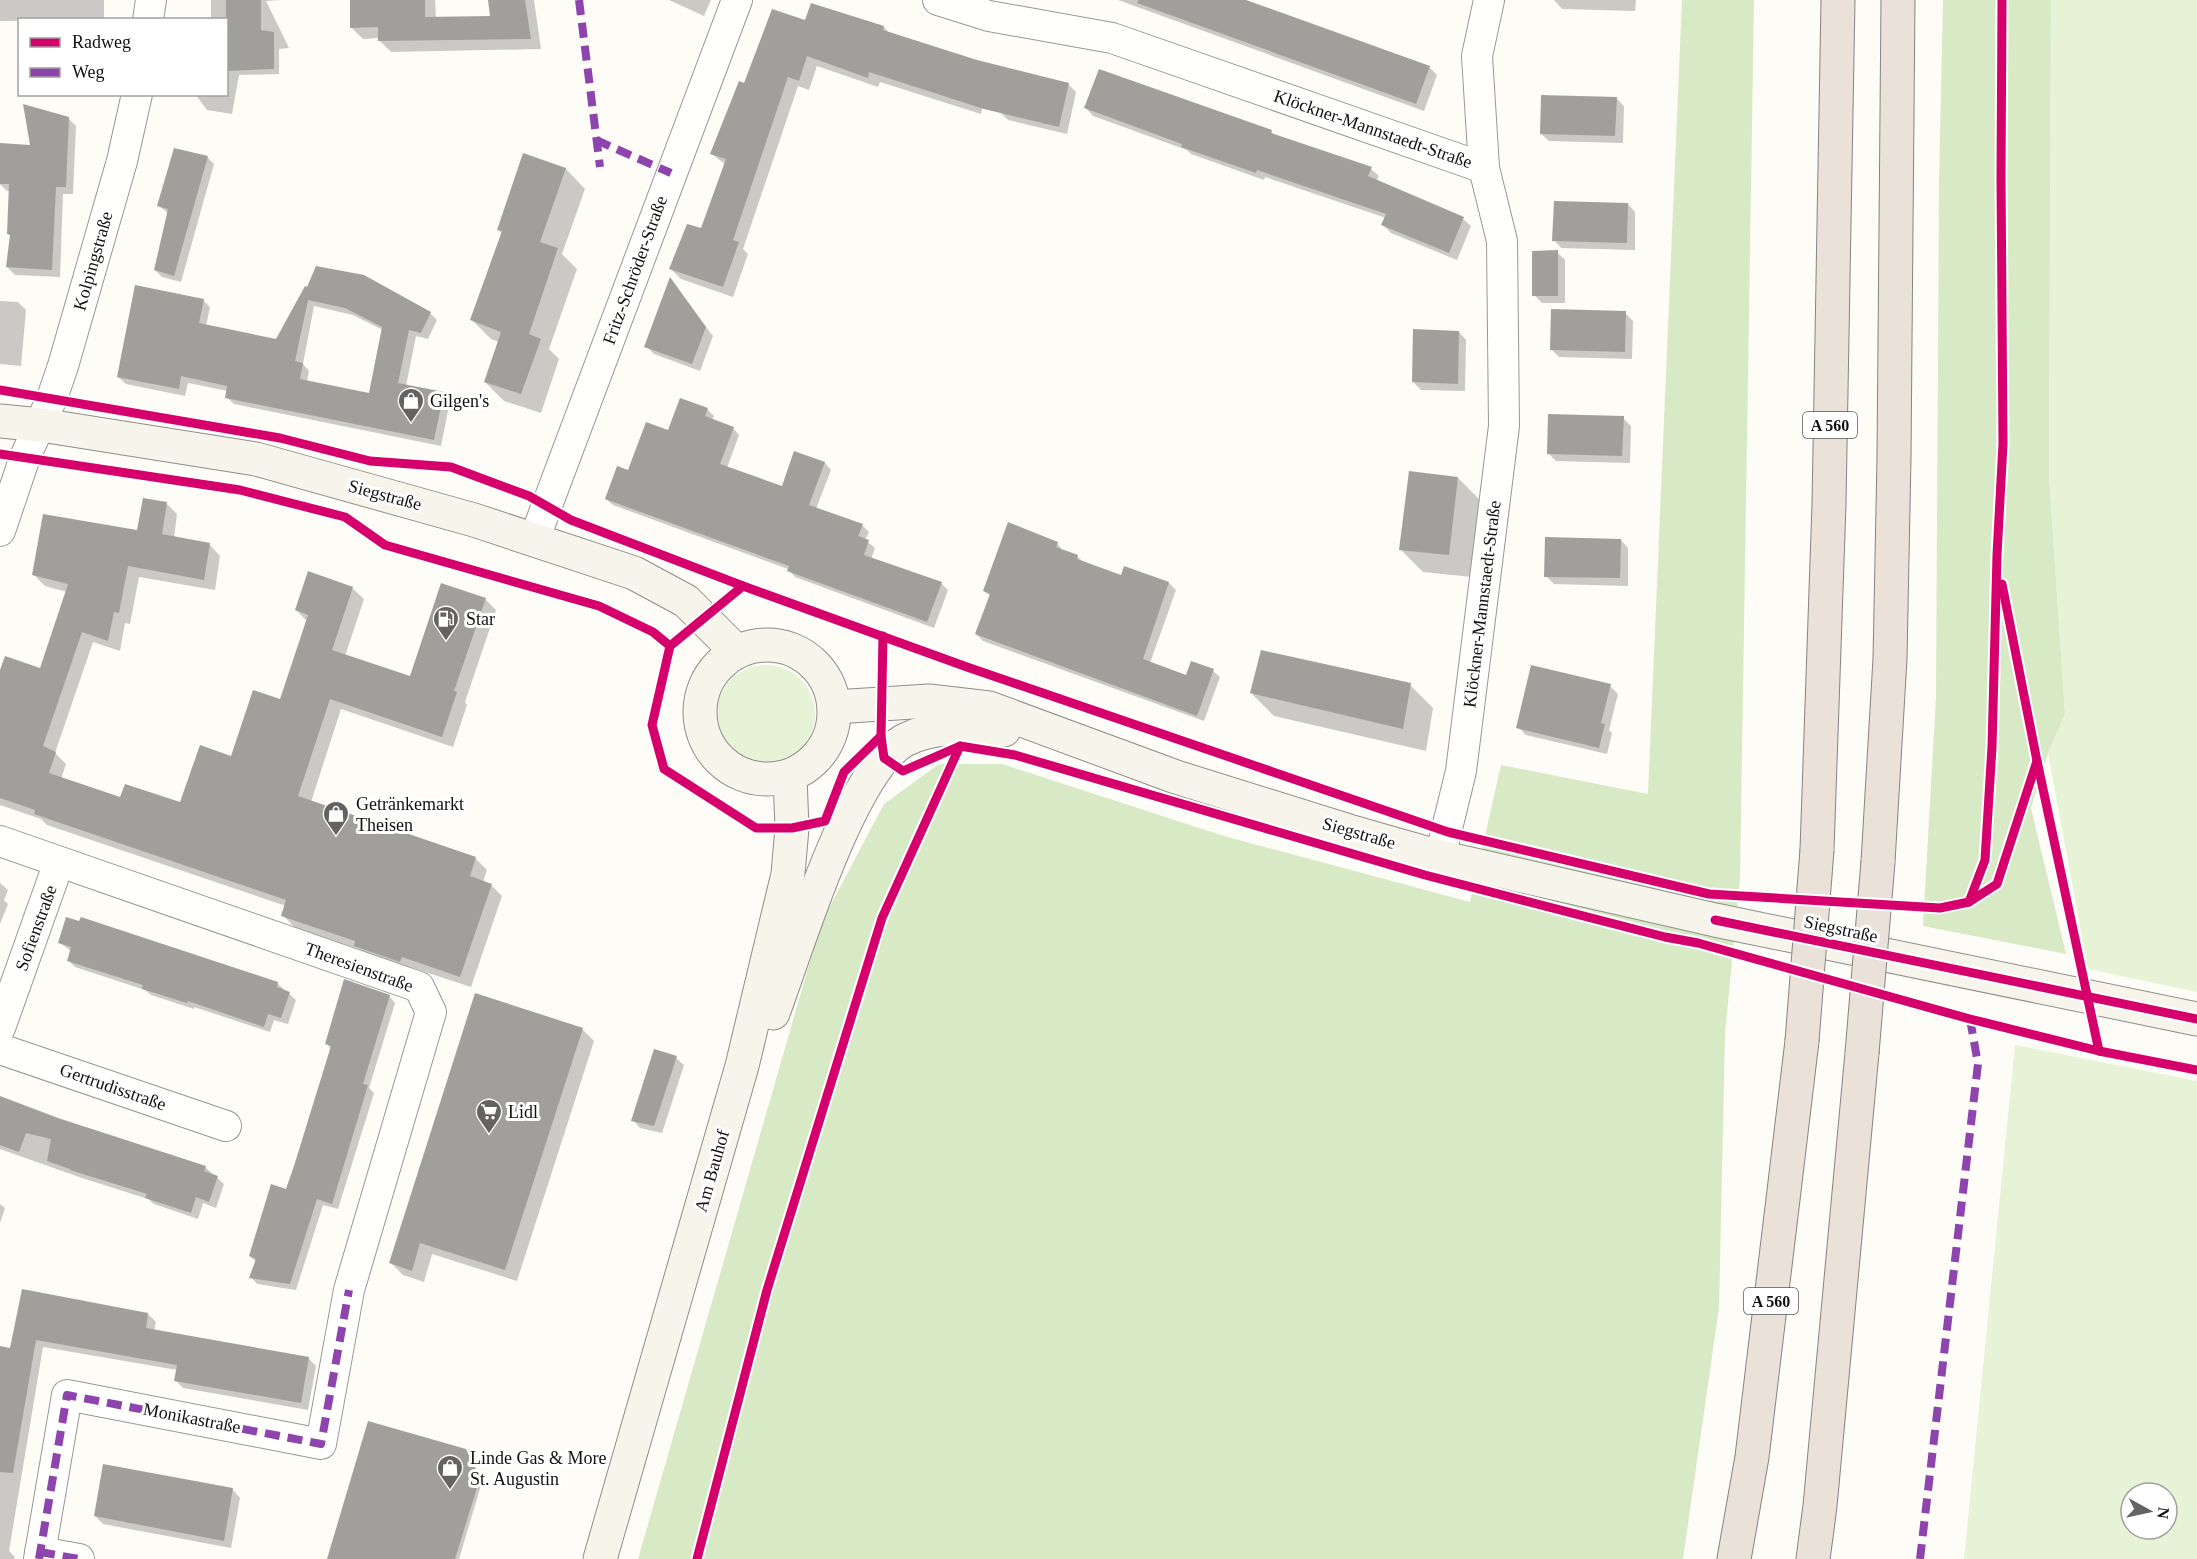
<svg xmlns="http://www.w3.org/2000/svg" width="2197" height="1559" viewBox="0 0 2197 1559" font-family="Georgia,serif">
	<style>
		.green { fill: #e7f3d7; fill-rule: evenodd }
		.forest { fill: #d8eac5 }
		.shadow { fill: #0003; fill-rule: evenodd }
		.building { fill: #a19f9c; fill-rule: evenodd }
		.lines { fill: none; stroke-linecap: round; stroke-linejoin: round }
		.street-casing { stroke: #979795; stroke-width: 32 }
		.secondary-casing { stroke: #8e8d8b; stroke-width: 35 }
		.highway-casing { stroke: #858482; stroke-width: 35 }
		.street { stroke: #fffffe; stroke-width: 30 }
		.secondary { stroke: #f6f4eb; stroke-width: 33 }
		.highway { stroke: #eae1d8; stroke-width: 33 }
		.highway-bridge-casing { stroke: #858482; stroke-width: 35; stroke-linecap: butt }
		.highway-bridge { stroke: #eae1d8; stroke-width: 33 }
		.quiet { stroke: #8e44ad; stroke-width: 8; stroke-dasharray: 15 8; stroke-linecap: butt }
		.cycleway-casing { stroke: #fff; stroke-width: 13 }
		.cycleway { stroke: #d6006c; stroke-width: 9 }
		.labels { text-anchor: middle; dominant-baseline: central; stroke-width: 6; stroke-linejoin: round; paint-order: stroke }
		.shield { fill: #fff; stroke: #585858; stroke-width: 1.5 }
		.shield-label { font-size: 16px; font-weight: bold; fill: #111 }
		.street-label { font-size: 18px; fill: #111; stroke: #fff }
		.poi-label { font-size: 18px; fill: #111; stroke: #fff; text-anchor: start }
	</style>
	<rect width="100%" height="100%" fill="#fdfcf7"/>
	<g class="green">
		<path d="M 2051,0 L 2197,0 L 2197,992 L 2088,969 L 2048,753 L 2065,714 L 2049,475 Z"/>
		<circle cx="766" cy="714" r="49"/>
		<path d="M 2015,1045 L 2197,1081 L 2197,1559 L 1964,1559 ZM 2131,1493 L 2167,1493 L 2167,1529 L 2131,1529 Z"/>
	</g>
	<g class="forest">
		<path d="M 1682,0 L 1754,0 L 1740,879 L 1725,1034 L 1719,1308 L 1683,1559 L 638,1559 L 821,923 L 884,804 L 939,764 L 1002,764 L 1224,836 L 1470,902 L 1501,765 L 1648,794 Z"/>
		<path d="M 1943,0 L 2051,0 L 2049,475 L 2065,714 L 2048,753 L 2031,808 L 2066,954 L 1923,926 L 1936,697 L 1939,183 Z"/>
	</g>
	<g class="shadow">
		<path d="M 0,0 L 104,0 L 104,20 L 0,21 Z"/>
		<path d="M 211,0 L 282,0 L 266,1 L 289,48 L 279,49 L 279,74 L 239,75 L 232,114 L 207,110 L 195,94 L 226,94 L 226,20 L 211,20 Z"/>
		<path d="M 351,0 L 435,0 L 436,18 L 491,18 L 490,0 L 534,0 L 541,49 L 391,52 L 380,41 L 380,38 L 363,39 L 352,28 Z"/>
		<path d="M 669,0 L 711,0 L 704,16 Z"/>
		<path d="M 1118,0 L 1242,0 L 1429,67 L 1437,75 L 1424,111 Z"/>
		<path d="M 1554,0 L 1636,0 L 1635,11 L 1562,9 Z"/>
		<path d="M 805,21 L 884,27 L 890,34 L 990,73 L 981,114 L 880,82 L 878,87 L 817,66 L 809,90 L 798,86 L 743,249 L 748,254 L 733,297 L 681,279 L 671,269 L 702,230 L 726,165 L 712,154 L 745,85 Z"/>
		<path d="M 1068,84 L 1076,92 L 1067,134 L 1008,120 L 1001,113 Z"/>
		<path d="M 1616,98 L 1624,106 L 1623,143 L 1549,141 L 1541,134 Z"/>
		<path d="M 1086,108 L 1271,131 L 1275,136 L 1371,169 L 1379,176 L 1376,181 L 1463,219 L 1471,226 L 1457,260 L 1391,233 L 1383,225 L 1386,218 L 1265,177 L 1264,180 L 1191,154 L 1187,150 L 1093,116 Z"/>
		<path d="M 68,118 L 76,126 L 73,194 L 63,194 L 60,277 L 15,275 L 7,267 L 11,237 L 9,234 L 10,191 L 7,191 L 0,184 L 0,166 L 32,146 Z"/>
		<path d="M 207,157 L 214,164 L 181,282 L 162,277 L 155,270 L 169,214 L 159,206 Z"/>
		<path d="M 566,169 L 585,189 L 562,254 L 577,269 L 549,349 L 559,359 L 541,413 L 504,401 L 485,382 L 499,342 L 491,339 L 472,320 L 503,234 L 498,230 Z"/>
		<path d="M 1628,204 L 1635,212 L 1635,250 L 1561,248 L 1554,240 Z"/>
		<path d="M 1557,252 L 1565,260 L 1565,303 L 1542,303 L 1534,295 Z"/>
		<path d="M 670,280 L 713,336 L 700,371 L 654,354 L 646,346 Z"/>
		<path d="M 306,288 L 430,313 L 437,320 L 428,339 L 416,336 L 406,386 L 443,394 L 450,401 L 441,446 L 234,404 L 227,397 L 228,391 L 188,383 L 185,396 L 126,384 L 118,377 L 203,300 L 210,307 L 206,326 L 276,341 ZM 314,306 L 353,315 L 383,330 L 370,394 L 307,382 L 309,371 L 303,364 Z"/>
		<path d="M 0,301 L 18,302 L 26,310 L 21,366 L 0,364 Z"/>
		<path d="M 1625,313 L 1633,321 L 1632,359 L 1559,357 L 1551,349 Z"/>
		<path d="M 1459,332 L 1466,340 L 1465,391 L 1421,390 L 1413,382 Z"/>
		<path d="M 707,409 L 714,416 L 712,420 L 733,428 L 739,435 L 727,468 L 783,488 L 795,453 L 825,463 L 831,470 L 816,509 L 862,525 L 869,532 L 865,540 L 875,548 L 871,559 L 941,583 L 948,590 L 934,628 L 795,577 L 788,569 L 613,505 L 606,499 L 629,472 L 669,432 Z"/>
		<path d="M 1623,418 L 1631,426 L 1630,463 L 1556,461 L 1548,453 Z"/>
		<path d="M 1458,478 L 1481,501 L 1472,577 L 1423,572 L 1400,549 Z"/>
		<path d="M 166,503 L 177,514 L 174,538 L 209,544 L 220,556 L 215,590 L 139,577 L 130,624 L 125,623 L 120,651 L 93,642 L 55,753 L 66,764 L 61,779 L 121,799 L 181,804 L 232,758 L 281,700 L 308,622 L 296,610 L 352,588 L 364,599 L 345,656 L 411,678 L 485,599 L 496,610 L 465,702 L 467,705 L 453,747 L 341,709 L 311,802 L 475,858 L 487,870 L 483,882 L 491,885 L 502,896 L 471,987 L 413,968 L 412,973 L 367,957 L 359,949 L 294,927 L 283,915 L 286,906 L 47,825 L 41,819 L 0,805 L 0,674 L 41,670 L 67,592 L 45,586 L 34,575 L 138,532 Z"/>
		<path d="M 1621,540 L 1628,548 L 1628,586 L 1554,584 L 1546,576 Z"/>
		<path d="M 1057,543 L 1063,551 L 1078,557 L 1084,563 L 1122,577 L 1125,568 L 1169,583 L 1176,590 L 1150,663 L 1186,677 L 1213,671 L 1220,677 L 1204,721 L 983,641 L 976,634 L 990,596 L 985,591 Z"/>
		<path d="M 1410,685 L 1433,708 L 1426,751 L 1274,716 L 1251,693 Z"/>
		<path d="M 1610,686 L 1618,694 L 1609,730 L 1612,733 L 1607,754 L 1526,735 L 1518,727 Z"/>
		<path d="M 0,883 L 8,890 L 4,900 L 8,904 L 0,924 Z"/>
		<path d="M 59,942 L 278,984 L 296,1000 L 288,1024 L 274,1020 L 270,1032 L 194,1007 L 194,1009 L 151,995 L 145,990 L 75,967 L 68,960 L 71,951 Z"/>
		<path d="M 389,996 L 395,1003 L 369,1088 L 374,1093 L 338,1209 L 323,1205 L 296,1290 L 257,1284 L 251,1277 L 256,1262 L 250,1256 L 287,1191 L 331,1049 L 327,1044 Z"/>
		<path d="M 582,1029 L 594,1041 L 517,1281 L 432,1254 L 424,1282 L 403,1275 L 391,1263 Z"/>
		<path d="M 676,1058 L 684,1065 L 662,1133 L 640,1128 L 633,1120 Z"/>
		<path d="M 0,1098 L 58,1119 L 205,1167 L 224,1184 L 216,1208 L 203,1203 L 198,1219 L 154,1204 L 148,1199 L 79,1177 L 0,1149 Z"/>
		<path d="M 0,1204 L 5,1208 L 0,1223 Z"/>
		<path d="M 23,1291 L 148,1314 L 156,1322 L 154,1331 L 308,1358 L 316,1366 L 308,1410 L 183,1388 L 175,1380 L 177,1370 L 43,1347 L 9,1551 L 15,1557 L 14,1559 L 0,1559 L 0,1348 L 11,1350 Z"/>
		<path d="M 465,1450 L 469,1454 L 482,1482 L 459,1559 L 329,1559 Z"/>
		<path d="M 233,1490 L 240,1498 L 231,1548 L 103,1524 L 95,1516 Z"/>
	</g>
	<g class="building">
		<path d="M 226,0 L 261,0 L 261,30 L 274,32 L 274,69 L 226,71 Z"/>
		<path d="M 350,0 L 425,0 L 425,17 L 490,16 L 488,0 L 525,0 L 531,39 L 378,41 L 378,27 L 350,28 Z"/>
		<path d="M 1138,0 L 1246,0 L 1430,66 L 1416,104 L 1137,3 Z"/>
		<path d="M 811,3 L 884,26 L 883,30 L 977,60 L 1069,83 L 1059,127 L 984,109 L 869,72 L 868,78 L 807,56 L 799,81 L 788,77 L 733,240 L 739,242 L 723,287 L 669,269 L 687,224 L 701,228 L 726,159 L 710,154 L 739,81 L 744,83 L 772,9 L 805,20 Z"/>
		<path d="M 1099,69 L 1272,130 L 1271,133 L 1372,167 L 1368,176 L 1464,217 L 1449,253 L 1381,225 L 1386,214 L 1257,170 L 1256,173 L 1181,147 L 1182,144 L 1084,108 Z"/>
		<path d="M 1541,95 L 1617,97 L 1615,136 L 1540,134 Z"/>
		<path d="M 23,104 L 69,117 L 66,187 L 56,187 L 52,270 L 6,267 L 10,235 L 7,234 L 9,184 L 0,184 L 0,143 L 30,145 Z"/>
		<path d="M 174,148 L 208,156 L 174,276 L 154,270 L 168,209 L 157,206 Z"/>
		<path d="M 523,153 L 566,168 L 540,242 L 558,248 L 529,334 L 541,339 L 521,394 L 484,382 L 501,332 L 470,320 L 502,231 L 497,230 Z"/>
		<path d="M 1554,201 L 1628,203 L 1627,243 L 1552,241 Z"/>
		<path d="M 1558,250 L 1558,296 L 1532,296 L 1532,251 Z"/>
		<path d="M 316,266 L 364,275 L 431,312 L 421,333 L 409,330 L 398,383 L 444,392 L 434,440 L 225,398 L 227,386 L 181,376 L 179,389 L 117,377 L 135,285 L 204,299 L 199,323 L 276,339 L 305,286 L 307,287 ZM 308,300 L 345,308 L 382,327 L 369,393 L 300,379 L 303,363 L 295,361 Z"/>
		<path d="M 670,277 L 706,327 L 692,364 L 644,347 Z"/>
		<path d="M 1551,309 L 1626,311 L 1625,352 L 1550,350 Z"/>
		<path d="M 1413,329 L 1459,331 L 1458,384 L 1412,382 Z"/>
		<path d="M 680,398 L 708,408 L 705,416 L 734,427 L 720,464 L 782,486 L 794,451 L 825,462 L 809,505 L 863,524 L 858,536 L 869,540 L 864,555 L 942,582 L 927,622 L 787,571 L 789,566 L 605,499 L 617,466 L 628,470 L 646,422 L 668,430 Z"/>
		<path d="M 1548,414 L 1624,416 L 1622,456 L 1547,454 Z"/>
		<path d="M 1409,471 L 1458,477 L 1449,555 L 1399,550 Z"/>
		<path d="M 143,498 L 167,502 L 162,534 L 210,543 L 204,580 L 128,566 L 119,613 L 114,612 L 108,641 L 82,632 L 43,746 L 56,752 L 49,773 L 120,797 L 125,784 L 180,802 L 200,745 L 231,756 L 253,690 L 280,699 L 308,615 L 295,610 L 308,571 L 353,587 L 332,650 L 410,676 L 441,583 L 486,598 L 454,691 L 457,692 L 442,737 L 330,699 L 298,796 L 476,857 L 470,876 L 492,884 L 460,977 L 402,957 L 400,962 L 354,946 L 355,941 L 281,916 L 286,900 L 34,814 L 35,810 L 0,798 L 0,670 L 5,656 L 40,668 L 68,584 L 32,575 L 43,514 L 137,530 Z"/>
		<path d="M 1008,522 L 1058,542 L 1056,547 L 1078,555 L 1077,559 L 1121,575 L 1124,566 L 1169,582 L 1143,659 L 1186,675 L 1191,661 L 1214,669 L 1197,716 L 975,634 L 990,594 L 983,591 Z"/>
		<path d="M 1545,537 L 1621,539 L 1620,578 L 1544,577 Z"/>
		<path d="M 1261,650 L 1411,683 L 1403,729 L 1250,693 Z"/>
		<path d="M 1531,665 L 1611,684 L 1601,723 L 1605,724 L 1599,748 L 1516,728 Z"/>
		<path d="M 66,917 L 79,921 L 81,917 L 278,982 L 277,987 L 290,992 L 281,1018 L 268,1014 L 264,1027 L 188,1001 L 187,1003 L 142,989 L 143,985 L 67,961 L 71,947 L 58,943 Z"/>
		<path d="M 344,979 L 390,995 L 363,1084 L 368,1085 L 339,1181 L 332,1204 L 317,1199 L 290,1284 L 249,1278 L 256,1259 L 249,1256 L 271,1184 L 286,1189 L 294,1166 L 331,1046 L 325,1044 Z"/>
		<path d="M 475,993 L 583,1028 L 505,1270 L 420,1243 L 412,1271 L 389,1263 Z"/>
		<path d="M 654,1049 L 677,1056 L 654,1126 L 631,1121 Z"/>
		<path d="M 0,1096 L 58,1118 L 206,1166 L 204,1171 L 218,1176 L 209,1202 L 196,1197 L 191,1213 L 145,1198 L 147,1194 L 70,1170 L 70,1169 L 47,1161 L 51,1139 L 26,1133 L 19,1152 L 0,1145 Z"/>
		<path d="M 22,1289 L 148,1313 L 146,1328 L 309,1357 L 301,1403 L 174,1381 L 177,1365 L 36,1340 L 13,1473 L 0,1472 L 0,1346 L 10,1348 Z"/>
		<path d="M 368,1421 L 466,1449 L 480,1478 L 455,1559 L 327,1559 Z"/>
		<path d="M 103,1464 L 233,1488 L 224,1541 L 94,1516 Z"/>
	</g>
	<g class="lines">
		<defs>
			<g id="street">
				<path d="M 938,0 L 989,16 L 1112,38 L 1484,168"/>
				<path d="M 148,20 L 151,0"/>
				<path d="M 0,531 L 25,457 L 52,398 L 63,366 L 122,161 L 137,94"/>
				<path d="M 534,540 L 737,0"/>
				<path d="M 0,841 L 419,987 L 431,1012 L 349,1290 L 321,1444 L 67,1395 L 39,1559"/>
				<path d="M 1440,857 L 1461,771 L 1504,426 L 1502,241 L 1484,168 L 1477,56 L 1489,0"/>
				<path d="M 0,1028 L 59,862"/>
				<path d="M 0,1049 L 226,1126"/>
				<path d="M 40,1552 L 79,1559"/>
			</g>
			<g id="secondary">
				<path d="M 0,421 L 41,425 L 256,459 L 474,520 L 634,573 L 686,601 L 737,652"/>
				<circle cx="767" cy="712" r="67"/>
				<path d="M 834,707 L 929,701 L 989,708 L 1176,777 L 1349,831 L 1440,857 L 1715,920 L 2197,1019"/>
				<path d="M 773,1013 C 796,952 850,769 905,740 C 936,724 971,728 1004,730"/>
				<path d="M 600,1559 L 742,1066 L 788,874 L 792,828 L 790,776"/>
			</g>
			<g id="highway">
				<path d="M 1817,850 L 1829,504 L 1838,0"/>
				<path d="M 1878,862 L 1890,659 L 1894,457 L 1898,0"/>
				<path d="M 1734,1559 L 1752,1457 L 1802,1041"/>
				<path d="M 1813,1559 L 1820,1506 L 1862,1053"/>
			</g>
		</defs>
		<use href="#street" class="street-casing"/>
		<use href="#secondary" class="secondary-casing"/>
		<use href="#highway" class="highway-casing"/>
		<use href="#street" class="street"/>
		<use href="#secondary" class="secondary"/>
		<use href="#highway" class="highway"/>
		<defs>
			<g id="highway-bridge">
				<path d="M 1802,1041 L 1817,850"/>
				<path d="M 1862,1053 L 1878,862"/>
			</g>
		</defs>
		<use href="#highway-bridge" class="highway-bridge-casing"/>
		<use href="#highway-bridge" class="highway-bridge"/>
		<g class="quiet">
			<path d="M 579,0 L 600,167"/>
			<path d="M 596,140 L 671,173"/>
			<path d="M 40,1552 L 79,1559"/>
			<path d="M 39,1559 L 67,1395 L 321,1444 L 349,1290"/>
			<path d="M 1920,1559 L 1978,1064 L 1970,1019"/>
		</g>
		<defs>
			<g id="cycleway">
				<path d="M 0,390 L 280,438 L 370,461 L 451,467 L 529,496 L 571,520 L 743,586 L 967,667 L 1448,832 L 1709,894 L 1940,908 L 1969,902 L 1997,884 L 2037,761"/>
				<path d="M 0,454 L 240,490 L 345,517 L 385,545 L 599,606 L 653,632 L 670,646"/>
				<path d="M 2002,584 L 2037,761 L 2099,1051"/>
				<path d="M 743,586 L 670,646 L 652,725 L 664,769 L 756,828 L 792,828 L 825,821 L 844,772 L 881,736"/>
				<path d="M 883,636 L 881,736 L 884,758 L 903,771 L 960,746 L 1015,755 L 1425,875 L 1665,937 L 1698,943 L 1970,1019 L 2099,1051 L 2197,1070"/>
				<path d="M 1969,902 L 1985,860 L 1992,747 L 1997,555 L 2003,444 L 2001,177 L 2002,0"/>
				<path d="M 1715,920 L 2197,1019"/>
				<path d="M 697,1559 L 767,1290 L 882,918 L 960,746"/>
			</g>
		</defs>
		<use href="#cycleway" class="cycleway-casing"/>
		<use href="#cycleway" class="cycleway"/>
	</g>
	<defs>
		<symbol id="shop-pin" viewBox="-11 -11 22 30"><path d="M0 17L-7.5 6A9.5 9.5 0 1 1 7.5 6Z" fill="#646362" stroke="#fff"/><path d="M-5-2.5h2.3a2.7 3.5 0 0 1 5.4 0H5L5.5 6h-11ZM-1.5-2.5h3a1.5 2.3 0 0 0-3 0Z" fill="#fff"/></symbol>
		<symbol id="fuel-pin" viewBox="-11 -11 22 30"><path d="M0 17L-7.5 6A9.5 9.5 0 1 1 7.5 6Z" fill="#646362" stroke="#fff"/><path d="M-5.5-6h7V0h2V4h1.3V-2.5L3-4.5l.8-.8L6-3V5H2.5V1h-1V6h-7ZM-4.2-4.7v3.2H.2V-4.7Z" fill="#fff"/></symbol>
		<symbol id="supermarket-pin" viewBox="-11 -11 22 30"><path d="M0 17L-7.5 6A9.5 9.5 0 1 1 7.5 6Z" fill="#646362" stroke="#fff"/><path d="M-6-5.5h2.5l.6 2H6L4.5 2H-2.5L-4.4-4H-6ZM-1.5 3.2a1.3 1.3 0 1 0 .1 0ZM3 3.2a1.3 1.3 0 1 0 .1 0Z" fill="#fff"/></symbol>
	</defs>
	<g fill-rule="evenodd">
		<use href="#shop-pin" x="396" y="386" width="30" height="40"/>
		<use href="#fuel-pin" x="431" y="604" width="30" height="40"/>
		<use href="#shop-pin" x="321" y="799" width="30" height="40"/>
		<use href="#supermarket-pin" x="474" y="1097" width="30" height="40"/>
		<use href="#shop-pin" x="435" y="1453" width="30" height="40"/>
	</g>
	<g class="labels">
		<g class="shield">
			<rect x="1803" y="412" width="54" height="26" rx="4.5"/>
			<rect x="1744" y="1288" width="54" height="26" rx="4.5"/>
		</g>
		<g class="shield-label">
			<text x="1830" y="425">A 560</text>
			<text x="1771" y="1301">A 560</text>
		</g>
		<g class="street-label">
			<text transform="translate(1373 129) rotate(19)">Klöckner-Mannstaedt-Straße</text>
			<text transform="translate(93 261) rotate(-74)">Kolpingstraße</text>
			<text transform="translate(635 270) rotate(-70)">Fritz-Schröder-Straße</text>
			<text transform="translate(385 495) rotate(15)">Siegstraße</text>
			<text transform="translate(1482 604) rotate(-83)">Klöckner-Mannstaedt-Straße</text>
			<text transform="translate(1359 833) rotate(16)">Siegstraße</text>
			<text transform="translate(36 928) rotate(-70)">Sofienstraße</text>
			<text transform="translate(1841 929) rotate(12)">Siegstraße</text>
			<text transform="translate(359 967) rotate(20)">Theresienstraße</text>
			<text transform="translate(113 1087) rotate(19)">Gertrudisstraße</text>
			<text transform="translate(712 1171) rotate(-74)">Am Bauhof</text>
			<text transform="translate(192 1418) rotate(11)">Monikastraße</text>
		</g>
		<g class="poi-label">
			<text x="430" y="401">Gilgen's</text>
			<text x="466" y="619">Star</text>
			<text x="356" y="804">Getränkemarkt<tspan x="356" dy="21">Theisen</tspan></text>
			<text x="508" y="1112">Lidl</text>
			<text x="470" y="1458">Linde Gas &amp; More<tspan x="470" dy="21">St. Augustin</tspan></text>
		</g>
	</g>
	<rect x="18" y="18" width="210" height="78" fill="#ffffff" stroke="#a0a0a0" stroke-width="1.5"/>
	<rect x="30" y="38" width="30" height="9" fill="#d6006c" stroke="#a0a0a0" stroke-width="1.5"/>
	<text x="72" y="48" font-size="18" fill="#111111">Radweg</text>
	<rect x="30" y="68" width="30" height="9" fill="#8e44ad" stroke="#a0a0a0" stroke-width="1.5"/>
	<text x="72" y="78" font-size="18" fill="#111111">Weg</text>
	<g transform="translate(2149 1511) rotate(98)"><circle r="28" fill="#ffffff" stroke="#a0a0a0" stroke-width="1.5"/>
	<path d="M0-4.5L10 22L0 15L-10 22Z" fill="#646362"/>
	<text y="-9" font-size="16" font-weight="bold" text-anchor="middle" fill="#111111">N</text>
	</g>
</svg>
